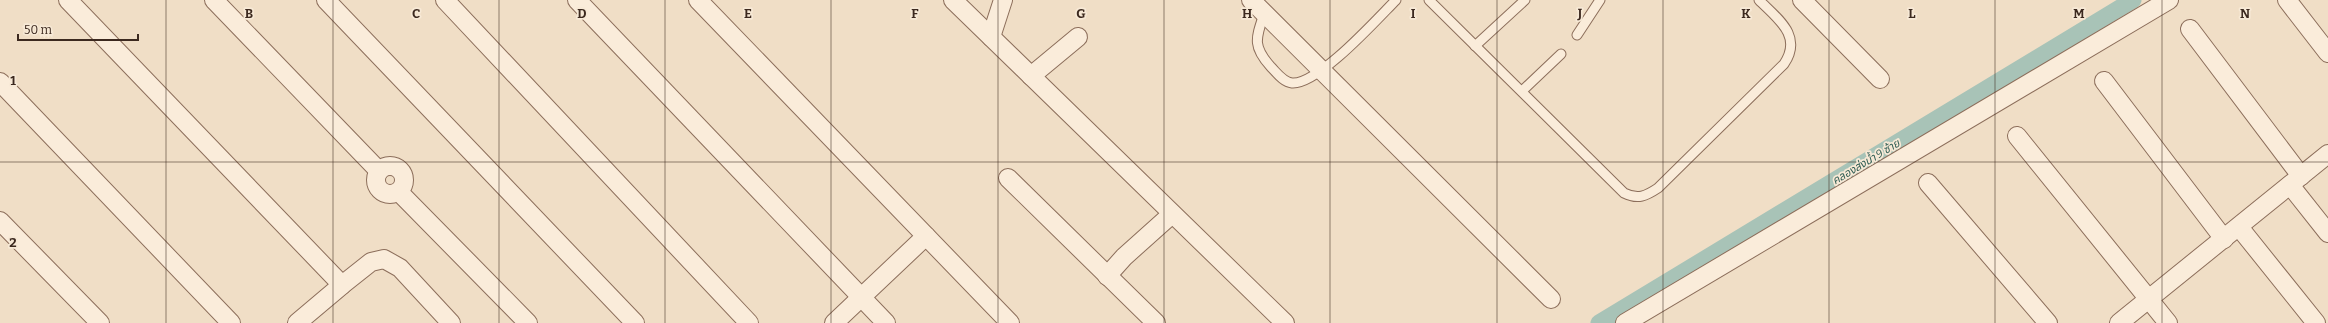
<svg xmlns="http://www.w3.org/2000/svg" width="2328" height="323" viewBox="0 0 2328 323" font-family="Bitter,'Noto Sans Thai',serif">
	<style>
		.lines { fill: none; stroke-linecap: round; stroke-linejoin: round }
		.canal { stroke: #a8c3b7; stroke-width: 17 }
		.service-casing { stroke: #8c6e5b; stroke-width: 11 }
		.minor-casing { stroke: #8c6e5b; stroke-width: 20 }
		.service { stroke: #faecda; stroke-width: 9 }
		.minor { stroke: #faecda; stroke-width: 18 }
		.grid { fill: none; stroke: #3c291f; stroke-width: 1; stroke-opacity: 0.55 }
		.labels { text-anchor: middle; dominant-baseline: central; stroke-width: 3.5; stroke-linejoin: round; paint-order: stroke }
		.water-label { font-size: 11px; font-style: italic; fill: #2e5c53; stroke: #f7e9d6 }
		.grid-label { font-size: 13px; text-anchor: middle; font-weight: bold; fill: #3c291f; stroke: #f7e9d6; stroke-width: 3.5; stroke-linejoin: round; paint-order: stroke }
	</style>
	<rect width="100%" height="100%" fill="#f0dec6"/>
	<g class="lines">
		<path class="canal" d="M 1599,323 L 2133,0"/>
		<defs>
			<g id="service">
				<path d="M 1429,0 L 1624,193 C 1638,200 1646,196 1658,188 L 1784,64 C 1803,36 1778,19 1759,0"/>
				<path d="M 1264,14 C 1256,38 1252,46 1271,67 C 1277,73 1283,82 1292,83 C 1318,85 1377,19 1396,0"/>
				<path d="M 1577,35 L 1600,0"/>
				<path d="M 1475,46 L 1525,0"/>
				<path d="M 1522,91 L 1561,54"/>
			</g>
			<g id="minor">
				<path d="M 68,0 L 342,285 L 371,262 L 384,259 L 400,268 L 451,323"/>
				<path d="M 214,0 L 379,171"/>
				<path d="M 326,0 L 635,323"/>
				<path d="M 445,0 L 749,323"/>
				<path d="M 577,0 L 886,323"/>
				<path d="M 698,0 L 1010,323"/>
				<path d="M 953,0 L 1285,323"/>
				<path d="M 1251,0 L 1551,299"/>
				<path d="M 1802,0 L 1880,79"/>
				<path d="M 2287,0 L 2328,53"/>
				<path d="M 2190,29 L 2301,176"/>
				<path d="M 991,37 L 1003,0"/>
				<path d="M 1031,76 L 1078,37"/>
				<path d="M 2104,81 L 2224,239"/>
				<path d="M 0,82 L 231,323"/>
				<path d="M 2017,136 L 2168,323"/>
				<circle cx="390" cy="180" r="14"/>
				<path d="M 1008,178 L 1156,323"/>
				<path d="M 1928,183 L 2048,323"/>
				<path d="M 2290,185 L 2328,233"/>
				<path d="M 399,192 L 528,323"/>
				<path d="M 0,221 L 100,323"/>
				<path d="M 2239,227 L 2316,323"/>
				<path d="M 1107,276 L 1124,257 L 1172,214"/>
				<path d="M 297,323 L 342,285"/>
				<path d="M 834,323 L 926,236"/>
				<path d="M 1625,323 L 2169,0"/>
				<path d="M 2119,323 L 2328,154"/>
			</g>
		</defs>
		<use href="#service" class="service-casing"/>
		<use href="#minor" class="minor-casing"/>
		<use href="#service" class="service"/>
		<use href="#minor" class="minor"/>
	</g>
	<path class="grid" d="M 166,0 L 166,323M 333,0 L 333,323M 499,0 L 499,323M 665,0 L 665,323M 831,0 L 831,323M 998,0 L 998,323M 1164,0 L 1164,323M 1330,0 L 1330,323M 1497,0 L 1497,323M 1663,0 L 1663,323M 1829,0 L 1829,323M 1995,0 L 1995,323M 2162,0 L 2162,323M 0,162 L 2328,162"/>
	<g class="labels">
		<g class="water-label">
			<text transform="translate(1866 162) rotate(-31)">คลองส่งน้ำ 9 ซ้าย</text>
		</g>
	</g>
	<g class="grid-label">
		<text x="249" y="18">B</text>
		<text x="416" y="18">C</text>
		<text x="582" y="18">D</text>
		<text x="748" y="18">E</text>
		<text x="915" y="18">F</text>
		<text x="1081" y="18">G</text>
		<text x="1247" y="18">H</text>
		<text x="1413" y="18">I</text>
		<text x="1580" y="18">J</text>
		<text x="1746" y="18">K</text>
		<text x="1912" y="18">L</text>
		<text x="2079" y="18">M</text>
		<text x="2245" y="18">N</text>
		<text x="13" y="85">1</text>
		<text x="13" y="247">2</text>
	</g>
	<path d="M18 34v6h120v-6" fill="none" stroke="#3c291f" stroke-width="2"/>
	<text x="24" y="34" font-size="12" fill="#3c291f" stroke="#f7e9d6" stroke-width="3" paint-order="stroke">50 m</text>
</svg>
